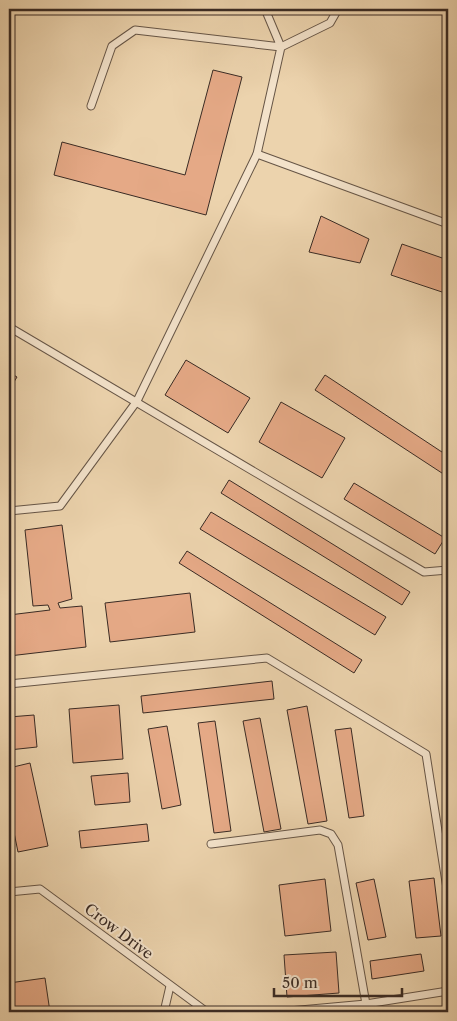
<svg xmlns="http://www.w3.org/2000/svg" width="457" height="1021" viewBox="0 0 457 1021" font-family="'Libre Caslon Text',serif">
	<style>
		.building { fill: #e5a986; stroke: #3a2b24 }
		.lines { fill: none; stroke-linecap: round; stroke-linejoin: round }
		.lane-casing { stroke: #665546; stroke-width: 9 }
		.lane { stroke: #f3e2ca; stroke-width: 7 }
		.labels { text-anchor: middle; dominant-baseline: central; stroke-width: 4; stroke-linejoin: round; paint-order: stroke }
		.street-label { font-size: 15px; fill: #3a2b24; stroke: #f3e2ca }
	</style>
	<rect width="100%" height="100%" fill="#ecd3ad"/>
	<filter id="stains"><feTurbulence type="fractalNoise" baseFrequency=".004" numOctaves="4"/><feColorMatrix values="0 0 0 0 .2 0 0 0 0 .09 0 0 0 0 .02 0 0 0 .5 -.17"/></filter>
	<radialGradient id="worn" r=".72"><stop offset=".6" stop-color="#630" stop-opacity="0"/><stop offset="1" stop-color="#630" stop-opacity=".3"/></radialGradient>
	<g class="building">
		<path d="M 213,70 L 242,77 L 206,215 L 54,175 L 62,142 L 185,175 Z"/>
		<path d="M 321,216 L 369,239 L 360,263 L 309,252 Z"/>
		<path d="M 402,244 L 448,260 L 448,294 L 391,275 Z"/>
		<path d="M 186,360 L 250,398 L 228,433 L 165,395 Z"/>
		<path d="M 9,372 L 17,377 L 9,390 Z"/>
		<path d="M 325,375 L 448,456 L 448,477 L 315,390 Z"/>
		<path d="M 281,402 L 345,438 L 322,478 L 259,442 Z"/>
		<path d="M 229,480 L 410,592 L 402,605 L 221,493 Z"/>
		<path d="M 354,483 L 445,538 L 435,554 L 344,499 Z"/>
		<path d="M 211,512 L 386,617 L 375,635 L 200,529 Z"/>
		<path d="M 62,525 L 72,599 L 58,603 L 60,608 L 82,606 L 86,647 L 9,656 L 9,615 L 50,610 L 48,605 L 33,606 L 25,530 Z"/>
		<path d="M 187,551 L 362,660 L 354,673 L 179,563 Z"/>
		<path d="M 190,593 L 195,632 L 110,642 L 105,603 Z"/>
		<path d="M 272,681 L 274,699 L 143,713 L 141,696 Z"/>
		<path d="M 119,705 L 123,759 L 73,763 L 69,709 Z"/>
		<path d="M 307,706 L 327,821 L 308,824 L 287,710 Z"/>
		<path d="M 34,715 L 37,747 L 9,750 L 9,717 Z"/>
		<path d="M 260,718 L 281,829 L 264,832 L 243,721 Z"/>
		<path d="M 215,721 L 231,831 L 214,833 L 198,723 Z"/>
		<path d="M 167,726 L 181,805 L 162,809 L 148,729 Z"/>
		<path d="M 351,728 L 364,816 L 349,818 L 335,730 Z"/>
		<path d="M 30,763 L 48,846 L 18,852 L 9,808 L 9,768 Z"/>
		<path d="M 128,773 L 130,802 L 95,805 L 91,776 Z"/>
		<path d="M 147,824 L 149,841 L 81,848 L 79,831 Z"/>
		<path d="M 434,878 L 441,936 L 416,938 L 409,881 Z"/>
		<path d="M 325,879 L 331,931 L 285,936 L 279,885 Z"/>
		<path d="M 374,879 L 386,937 L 368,940 L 356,883 Z"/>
		<path d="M 336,952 L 339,993 L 287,997 L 284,955 Z"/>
		<path d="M 421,954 L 424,971 L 372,979 L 370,961 Z"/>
		<path d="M 45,978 L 50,1012 L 9,1012 L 9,983 Z"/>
	</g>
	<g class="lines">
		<defs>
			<g id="lane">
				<path d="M 91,106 L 112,46 L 135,30 L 281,47 L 265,9"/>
				<path d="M 257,154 L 448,224"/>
				<path d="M 9,327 L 424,572 L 448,570"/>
				<path d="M 9,511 L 60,506 L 137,401 L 257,154 L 281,47 L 330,23 L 338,9"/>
				<path d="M 9,684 L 267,658 L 426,754 L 448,895"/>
				<path d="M 211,844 L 320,830 L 331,834 L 338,845 L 366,1004"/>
				<path d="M 9,892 L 40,889 L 207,1012"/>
				<path d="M 164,1012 L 170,986"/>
				<path d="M 278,1012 L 366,1004 L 448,991"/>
			</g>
		</defs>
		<use href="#lane" class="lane-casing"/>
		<use href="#lane" class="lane"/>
	</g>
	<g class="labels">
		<g class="street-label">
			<text transform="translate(119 931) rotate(37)">Crow Drive</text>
		</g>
	</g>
	<rect width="457" height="1021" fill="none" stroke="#ecd3ad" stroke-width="30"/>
	<rect x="10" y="10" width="437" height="1001" fill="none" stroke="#3a2b24" stroke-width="2.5"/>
	<rect x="15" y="15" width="427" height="991" fill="none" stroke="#3a2b24"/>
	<path d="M274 988v8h128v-8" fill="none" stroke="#3a2b24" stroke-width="2.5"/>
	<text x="282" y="988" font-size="15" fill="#3a2b24" stroke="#f3e2ca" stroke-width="4" paint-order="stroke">50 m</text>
	<rect width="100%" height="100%" filter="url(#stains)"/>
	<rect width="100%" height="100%" fill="url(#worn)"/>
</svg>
